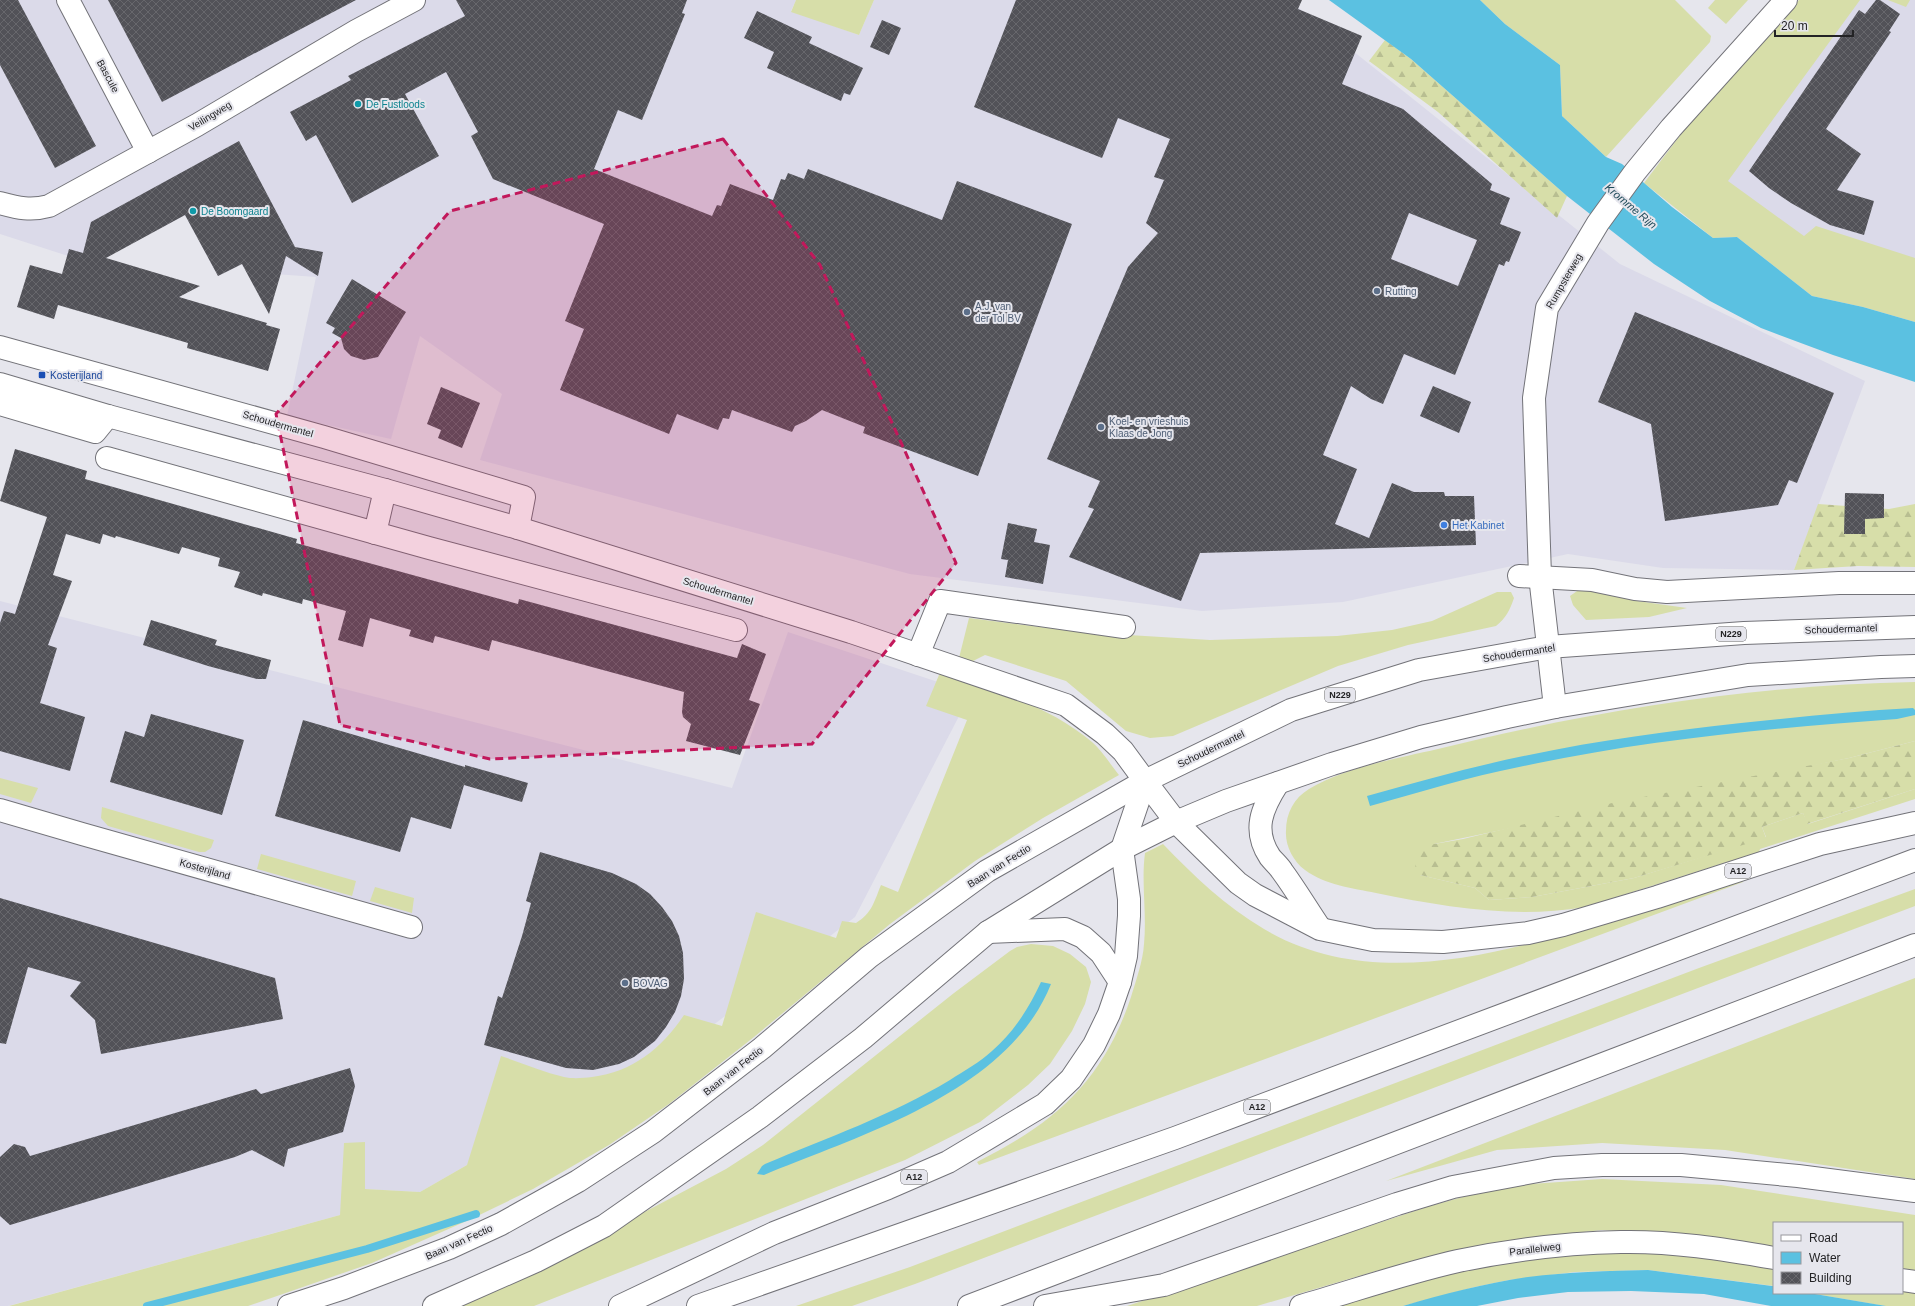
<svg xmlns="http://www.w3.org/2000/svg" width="1915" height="1306" viewBox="0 0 1915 1306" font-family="Helvetica,sans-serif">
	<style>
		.built { fill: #dbdae9 }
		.grass { fill: #d7dea9 }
		.forest { fill: url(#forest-firs) }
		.water { fill: #5bc1e1 }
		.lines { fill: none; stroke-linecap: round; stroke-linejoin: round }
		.stream { stroke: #5bc1e1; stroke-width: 8 }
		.building { fill: url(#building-cross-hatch); fill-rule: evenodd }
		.minor-casing { stroke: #737379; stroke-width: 24 }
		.tertiary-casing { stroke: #737379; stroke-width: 24 }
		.secondary-casing { stroke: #737379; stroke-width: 24 }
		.primary-casing { stroke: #737379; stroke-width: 24 }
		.motorway-casing { stroke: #737379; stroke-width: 24 }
		.minor { stroke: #fff; stroke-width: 22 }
		.tertiary { stroke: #fff; stroke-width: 22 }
		.secondary { stroke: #fff; stroke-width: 22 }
		.primary { stroke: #fff; stroke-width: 22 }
		.motorway { stroke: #fff; stroke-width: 22 }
		.marked { fill: #c2185b; fill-opacity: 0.2; stroke: #c2185b; stroke-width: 3; stroke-dasharray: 8 5; stroke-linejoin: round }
		.culture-dot { fill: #0f9aa8; stroke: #e6e6ed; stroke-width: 1.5 }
		.service-dot { fill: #5c6f8a; stroke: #e6e6ed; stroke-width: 1.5 }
		.transit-dot { fill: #1a4fb4; stroke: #e6e6ed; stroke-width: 1.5 }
		.shop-dot { fill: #3f7fe0; stroke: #e6e6ed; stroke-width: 1.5 }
		.labels { text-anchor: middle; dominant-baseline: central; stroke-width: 4; stroke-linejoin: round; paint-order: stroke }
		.shield { fill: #e6e6ed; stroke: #5e5e61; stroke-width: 1 }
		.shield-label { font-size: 9px; font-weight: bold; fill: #232325 }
		.street-label { font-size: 10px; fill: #232325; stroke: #e6e6ed }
		.culture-label { font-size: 10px; fill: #0d838f; stroke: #e6e6ed; text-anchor: start }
		.service-label { font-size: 10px; fill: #4e5e75; stroke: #e6e6ed; text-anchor: start }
		.transit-label { font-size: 10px; fill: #164399; stroke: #e6e6ed; text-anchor: start }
		.shop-label { font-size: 10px; fill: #366cbe; stroke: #e6e6ed; text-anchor: start }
		.water-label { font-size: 11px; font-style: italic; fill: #1f4b59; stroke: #e6e6ed }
	</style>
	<defs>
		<pattern id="forest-firs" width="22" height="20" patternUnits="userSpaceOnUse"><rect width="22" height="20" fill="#d7dea9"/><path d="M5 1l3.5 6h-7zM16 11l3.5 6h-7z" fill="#b8be91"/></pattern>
		<pattern id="building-cross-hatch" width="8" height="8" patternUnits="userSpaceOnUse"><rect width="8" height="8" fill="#525258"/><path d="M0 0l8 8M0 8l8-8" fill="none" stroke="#67676c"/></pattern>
	</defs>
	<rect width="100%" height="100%" fill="#e6e6ed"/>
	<g class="built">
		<path d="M 0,0 L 796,0 L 791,11 L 859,35 L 874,0 L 1289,0 L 1620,264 L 1865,381 L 1794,570 L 1663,568 L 1568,554 L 1343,602 L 1202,611 L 910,574 L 480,460 L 502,394 L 420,336 L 391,439 L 287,416 L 316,277 L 247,272 L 242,264 L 218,276 L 185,215 L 93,264 L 0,234 Z"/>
		<path d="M 1834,0 L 1915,0 L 1915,293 L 1802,254 L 1698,173 Z"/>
		<path d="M 0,601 L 732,788 L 788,632 L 971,693 L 855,917 L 607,1106 L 467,1165 L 420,1192 L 365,1189 L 365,1142 L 340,1215 L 8,1306 L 0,1306 Z"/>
	</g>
	<g class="grass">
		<path d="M 796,0 L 874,0 L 859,35 L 791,12 Z"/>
		<path d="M 1480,0 L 1675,0 L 1711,36 L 1710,42 L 1606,157 L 1562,116 L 1560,65 L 1505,24 Z"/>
		<path d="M 1715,0 L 1748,0 L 1726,24 L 1708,8 Z"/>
		<path d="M 1799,0 L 1860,0 L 1728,181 L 1804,236 L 1816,226 L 1915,258 L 1915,322 L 1863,307 L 1812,296 L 1737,237 L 1713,238 L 1644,183 L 1722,80 Z"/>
		<path d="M 1888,0 L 1910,0 L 1906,7 Z"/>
		<path d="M 1580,589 L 1637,601 L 1687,608 L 1649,617 L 1586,620 L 1573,605 L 1570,596 Z"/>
		<path d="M 1497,592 L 1511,592 L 1514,598 C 1510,610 1506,618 1496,626 L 1408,645 L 1338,666 L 1173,736 L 1150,738 L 1126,731 L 1066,681 L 985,655 L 971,662 L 959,658 L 969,618 L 1080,632 L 1210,640 L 1337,636 L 1392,630 L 1432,621 Z"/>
		<path d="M 945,672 C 995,690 1051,707 1092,742 C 1102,751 1111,765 1119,775 L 1043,818 L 975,861 L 890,924 L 754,1037 L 669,1104 L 609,1145 L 533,1189 L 471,1219 L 372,1263 L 248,1306 L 9,1306 L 340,1215 L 344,1143 L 365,1142 L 365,1189 L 420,1192 L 467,1165 L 501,1056 C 522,1063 543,1072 564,1077 C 573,1079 583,1078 592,1077 C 633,1072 662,1048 684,1015 L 722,1026 L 756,912 L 836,938 L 842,921 L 856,923 C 872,913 874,902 881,885 L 898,892 L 967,720 L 926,706 L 939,675 Z"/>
		<path d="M 1915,682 L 1915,741 L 1849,758 L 1434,844 L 1420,875 L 1475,888 L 1489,900 L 1532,897 L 1634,878 L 1766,837 L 1762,827 L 1803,813 L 1808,824 L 1915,789 L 1915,799 L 1760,849 L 1759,852 L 1585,907 C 1515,919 1445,907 1376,893 C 1352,888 1325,885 1305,870 C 1293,861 1285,845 1286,831 C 1286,813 1294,798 1309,789 C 1343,768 1399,758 1438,749 C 1595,710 1754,685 1915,682 Z"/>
		<path d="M 0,778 L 38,788 L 31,803 L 0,794 Z"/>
		<path d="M 102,807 L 214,840 L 211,848 L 205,852 L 199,852 L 108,826 L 101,818 Z"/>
		<path d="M 1163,844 C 1194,876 1225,906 1264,929 C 1370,992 1502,954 1611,920 C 1655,906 1699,892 1744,878 L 1743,882 L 979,1165 L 977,1162 C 1055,1123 1103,1081 1131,997 C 1136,980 1143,961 1144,944 C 1147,913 1141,883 1145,853 Z"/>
		<path d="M 261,854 L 356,881 L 352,896 L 257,869 Z"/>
		<path d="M 375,887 L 414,898 L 412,913 L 370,901 Z"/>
		<path d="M 1915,889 L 1915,906 L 915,1284 L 852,1306 L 796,1306 L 910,1267 L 1699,968 Z"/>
		<path d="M 1031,944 L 1053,946 L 1070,954 L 1086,967 L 1091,982 L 1085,1004 L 1072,1031 L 1050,1064 L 1028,1085 L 980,1122 L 905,1160 L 534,1306 L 445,1306 L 546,1264 L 726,1169 L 763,1145 L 954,993 L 1010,951 L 1017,947 Z"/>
		<path d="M 1915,978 L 1915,1179 L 1725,1150 L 1602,1143 L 1497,1150 L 1386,1181 Z"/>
		<path d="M 1602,1179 L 1721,1185 L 1915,1215 L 1915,1272 L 1902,1270 L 1902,1223 L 1774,1223 L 1774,1247 L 1716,1237 L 1602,1230 L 1538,1237 L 1449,1253 L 1376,1271 L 1257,1306 L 1127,1306 L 1430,1206 L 1503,1186 Z"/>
		<path d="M 1643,1252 L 1701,1256 L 1774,1269 L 1774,1286 L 1648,1270 L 1575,1272 L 1509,1280 L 1475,1287 L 1403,1306 L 1334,1306 L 1403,1285 L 1478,1267 L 1569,1254 Z"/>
		<path d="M 1902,1290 L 1915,1292 L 1915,1306 L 1885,1306 L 1809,1293 L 1902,1293 Z"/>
	</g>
	<g class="forest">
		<path d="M 1385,40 L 1411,59 L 1567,196 L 1557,218 L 1438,112 L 1369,61 Z"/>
		<path d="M 1818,504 L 1889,509 L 1915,504 L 1915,567 L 1858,566 L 1794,570 Z"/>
		<path d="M 1915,741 L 1915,789 L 1807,824 L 1803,813 L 1762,827 L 1766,838 L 1634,878 L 1532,897 L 1489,900 L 1475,888 L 1420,875 L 1416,873 L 1415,860 L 1422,850 L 1434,844 L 1463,839 L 1612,803 L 1849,758 Z"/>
	</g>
	<g class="water">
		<path d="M 1329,0 L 1480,0 L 1505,24 L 1560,65 L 1562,116 L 1606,157 L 1622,164 L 1672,207 L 1713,238 L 1737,237 L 1812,296 L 1863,307 L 1915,322 L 1915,382 L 1833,355 L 1761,328 L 1710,301 L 1654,264 L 1567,196 L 1411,59 Z"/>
		<path d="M 1913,708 L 1915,710 L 1915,715 L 1897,719 C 1771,728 1644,740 1519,767 C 1469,777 1420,792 1370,806 L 1367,796 C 1421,781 1474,766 1529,755 C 1599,740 1670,731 1741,723 C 1798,717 1856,711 1913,708 Z"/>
		<path d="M 1041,982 L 1051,984 C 1008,1092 863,1134 764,1175 L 757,1174 L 762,1166 L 765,1164 C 827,1138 892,1115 950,1080 C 964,1071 980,1062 992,1051 C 1014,1032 1029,1008 1041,982 Z"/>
		<path d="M 1648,1270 L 1772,1286 L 1774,1286 L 1774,1293 L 1809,1293 L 1886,1306 L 1771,1306 L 1704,1294 L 1631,1291 L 1568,1292 L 1518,1298 L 1477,1306 L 1403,1306 C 1444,1294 1486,1283 1528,1277 C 1568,1272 1608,1271 1648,1270 Z"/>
	</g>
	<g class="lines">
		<path class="stream" d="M 147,1306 L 367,1249 L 476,1214"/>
	</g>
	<g class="building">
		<path d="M 0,0 L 18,0 L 96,146 L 55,168 L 0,65 Z"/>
		<path d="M 108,0 L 356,0 L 162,102 Z"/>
		<path d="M 456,0 L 687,0 L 682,13 L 685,14 L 642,120 L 618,110 L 594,169 L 712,216 L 717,205 L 721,206 L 730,184 L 773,200 L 781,179 L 785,180 L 788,173 L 804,179 L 808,169 L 942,220 L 957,181 L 1072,224 L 978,476 L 863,433 L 865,427 L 822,410 L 806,421 L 795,426 L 792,432 L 732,410 L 729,419 L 723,418 L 718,430 L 677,414 L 669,434 L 560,390 L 584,329 L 565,321 L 604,224 L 493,179 L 471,136 L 478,132 L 446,72 L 405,94 L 439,156 L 352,203 L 316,135 L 306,141 L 290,112 L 351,80 L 348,76 L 465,16 Z"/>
		<path d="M 1016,0 L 1302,0 L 1298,9 L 1362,36 L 1342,84 L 1403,109 L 1492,184 L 1490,190 L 1510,198 L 1500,224 L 1521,232 L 1509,262 L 1506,261 L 1504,266 L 1499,264 L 1455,375 L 1404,354 L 1383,404 L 1371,399 L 1351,386 L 1323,455 L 1357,469 L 1335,524 L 1369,538 L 1392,483 L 1414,492 L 1444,492 L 1445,496 L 1474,496 L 1476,545 L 1200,553 L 1181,601 L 1069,557 L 1094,509 L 1088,507 L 1100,481 L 1047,459 L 1128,267 L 1158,233 L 1146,223 L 1164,180 L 1154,177 L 1170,139 L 1118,118 L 1102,158 L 974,107 ZM 1409,213 L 1477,240 L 1458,286 L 1391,259 Z"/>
		<path d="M 1876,0 L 1880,0 L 1900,14 L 1889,31 L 1891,32 L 1826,129 L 1861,154 L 1837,190 L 1874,201 L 1864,235 L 1830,225 L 1791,203 L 1769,188 L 1749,171 L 1859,10 L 1865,14 Z"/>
		<path d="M 757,11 L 812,37 L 809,43 L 863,68 L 850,95 L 844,93 L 841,101 L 767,68 L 774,52 L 744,38 Z"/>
		<path d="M 882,20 L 901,28 L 889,55 L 870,47 Z"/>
		<path d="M 239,141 L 295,247 L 323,252 L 318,276 L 286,256 L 269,314 L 242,264 L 218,276 L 185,215 L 106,258 L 200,286 L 179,297 L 267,323 L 266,325 L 280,329 L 268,371 L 187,348 L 188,343 L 58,305 L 54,319 L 17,307 L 30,265 L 62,274 L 69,249 L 83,253 L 91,222 Z"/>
		<path d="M 352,279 L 406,312 L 378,357 L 364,360 L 351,356 L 344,349 L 341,338 L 332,333 L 335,328 L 326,323 Z"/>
		<path d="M 1635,312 L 1834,393 L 1797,483 L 1789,480 L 1778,505 L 1665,521 L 1651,424 L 1598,402 Z"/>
		<path d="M 1433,386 L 1471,402 L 1459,433 L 1420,416 Z"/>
		<path d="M 441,387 L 480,403 L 462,448 L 438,438 L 441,430 L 427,424 Z"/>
		<path d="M 15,449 L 87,471 L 85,479 L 297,539 L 296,543 L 518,604 L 519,599 L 737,658 L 742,644 L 766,654 L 749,700 L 760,704 L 740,755 L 686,741 L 691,724 L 683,717 L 682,712 L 684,692 L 492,640 L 489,651 L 435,636 L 433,643 L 409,636 L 411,630 L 370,618 L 363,647 L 338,640 L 346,611 L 303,599 L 302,604 L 263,593 L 262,596 L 234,587 L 240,572 L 218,566 L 220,558 L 182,547 L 179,554 L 116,536 L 115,538 L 103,534 L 100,544 L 66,534 L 53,575 L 72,581 L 48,645 L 57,648 L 40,703 L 85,717 L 70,771 L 0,751 L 0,623 L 4,611 L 15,614 L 47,517 L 0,501 Z"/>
		<path d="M 1845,493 L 1884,494 L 1884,518 L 1865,519 L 1865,534 L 1844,534 Z"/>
		<path d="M 1008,523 L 1037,529 L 1034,542 L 1050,545 L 1043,584 L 1005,577 L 1008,560 L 1001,559 Z"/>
		<path d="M 151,620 L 217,640 L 215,645 L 271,660 L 266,679 L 257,679 L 208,666 L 143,645 Z"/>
		<path d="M 151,714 L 244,740 L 222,815 L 110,782 L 125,731 L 144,737 Z"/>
		<path d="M 303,720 L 465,767 L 465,765 L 528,783 L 522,802 L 464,785 L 451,829 L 411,817 L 400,852 L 275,816 Z"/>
		<path d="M 540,852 L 612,873 L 636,884 L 650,894 L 662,907 L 672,921 L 679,936 L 683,953 L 684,979 L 681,996 L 675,1012 L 666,1027 L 655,1041 L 634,1057 L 619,1064 L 593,1070 L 566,1068 L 484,1045 L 498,996 L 502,998 L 522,936 L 531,903 L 526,901 Z"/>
		<path d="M 0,898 L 275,978 L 283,1019 L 101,1054 L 95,1020 L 70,996 L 81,982 L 28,967 L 6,1044 L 0,1043 Z"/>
		<path d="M 350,1068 L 355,1086 L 343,1132 L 288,1149 L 284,1167 L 252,1150 L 235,1157 L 10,1225 L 0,1216 L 0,1157 L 14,1144 L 25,1147 L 30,1156 L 256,1089 L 261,1094 Z"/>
	</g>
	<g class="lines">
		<defs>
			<g id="minor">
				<path d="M 68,0 L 148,152"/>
				<path d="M 0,203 C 18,208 31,211 49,206 L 197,125 L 356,31 L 414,0"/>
				<path d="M 0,347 L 324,437 L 524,497 L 518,528"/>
				<path d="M 0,404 L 95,432 L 108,416"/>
				<path d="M 107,458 L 429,548 L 736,630"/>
				<path d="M 375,533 L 385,490"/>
				<path d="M 1519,576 L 1592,580 L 1635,589 L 1667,592 L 1839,583 L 1915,583"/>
				<path d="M 918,655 L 940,601 L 1124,627"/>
				<path d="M 1555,707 L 1540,576 L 1534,398 L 1547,308 L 1598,223 L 1635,172 L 1671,128 L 1786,0"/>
				<path d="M 0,810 L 82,834 L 411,927"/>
				<path d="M 1902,1280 L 1915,1282"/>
				<path d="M 1301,1306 C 1353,1291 1405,1273 1458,1261 C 1511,1250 1567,1243 1621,1242 C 1672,1241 1723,1249 1774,1258"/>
			</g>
			<path id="tertiary" d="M 0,384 L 108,416 L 385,490 L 518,528 L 851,632 L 1066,705 L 1105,734 L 1123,751 L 1145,781"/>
			<g id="secondary">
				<path d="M 289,1306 L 344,1288 L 449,1248 L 501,1224 L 578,1181 L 653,1132 L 762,1048 L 869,957 L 987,871 L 1145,781"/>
				<path d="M 434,1306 L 536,1261 L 604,1226 L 760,1117 L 863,1038 L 988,932 L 1122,849"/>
			</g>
			<g id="primary">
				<path d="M 1176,822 L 1145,781 L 1291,710 L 1419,670 L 1548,647 L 1744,633 L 1915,627"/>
				<path d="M 1122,849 L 1176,822 L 1226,801 L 1332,764 L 1421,737 L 1507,717 L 1555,707 L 1748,675 L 1881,667 L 1915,666"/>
			</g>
			<g id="motorway">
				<path d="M 1278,783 C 1262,808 1252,830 1270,857 C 1274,862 1279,866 1282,871 C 1296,890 1307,909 1320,928"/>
				<path d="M 1176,822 L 1238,883 L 1255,895 L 1320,929 L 1373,940 L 1443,942 L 1528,933 L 1563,925 L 1657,897 L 1820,844 L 1915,823"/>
				<path d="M 988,932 L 1065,929 L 1083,937 L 1101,953 L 1120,982"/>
				<path d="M 620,1306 L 774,1233 L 888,1188 L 948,1162 L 1045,1104 L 1071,1079 L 1094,1045 L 1109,1014 L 1120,982 L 1126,956 L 1129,916 L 1129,899 L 1122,849 L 1145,781"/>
				<path d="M 698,1306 L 1175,1138 L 1915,860"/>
				<path d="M 969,1306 L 1915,945"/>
				<path d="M 1045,1306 L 1164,1285 L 1397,1204 L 1453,1187 L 1554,1168 L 1602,1165 L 1681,1165 L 1798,1176 L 1915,1191"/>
			</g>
		</defs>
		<use href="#minor" class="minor-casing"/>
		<use href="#tertiary" class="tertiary-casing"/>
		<use href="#secondary" class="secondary-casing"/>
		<use href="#primary" class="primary-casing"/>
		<use href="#motorway" class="motorway-casing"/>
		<use href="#minor" class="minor"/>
		<use href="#tertiary" class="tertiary"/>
		<use href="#secondary" class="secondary"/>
		<use href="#primary" class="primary"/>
		<use href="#motorway" class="motorway"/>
	</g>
	<path class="marked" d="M 723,139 L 820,265 L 956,563 L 812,744 L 490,759 L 340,725 L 276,414 L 450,211 Z"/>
	<g class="culture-dot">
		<circle cx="358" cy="104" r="4"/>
		<circle cx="193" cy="211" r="4"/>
	</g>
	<g class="service-dot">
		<circle cx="1377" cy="291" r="4"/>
		<circle cx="967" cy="312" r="4"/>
		<circle cx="1101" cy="427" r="4"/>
		<circle cx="625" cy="983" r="4"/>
	</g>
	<rect class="transit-dot" x="38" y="371" width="8" height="8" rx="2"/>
	<circle class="shop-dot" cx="1444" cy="525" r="4"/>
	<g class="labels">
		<g class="shield">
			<rect x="1716" y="627" width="30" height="14" rx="3"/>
			<rect x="1325" y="688" width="30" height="14" rx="3"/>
			<rect x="1725" y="864" width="26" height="14" rx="3"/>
			<rect x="1244" y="1100" width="26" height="14" rx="3"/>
			<rect x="901" y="1170" width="26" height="14" rx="3"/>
		</g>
		<g class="shield-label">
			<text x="1731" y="634">N229</text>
			<text x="1340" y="695">N229</text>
			<text x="1738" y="871">A12</text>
			<text x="1257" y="1107">A12</text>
			<text x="914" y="1177">A12</text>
		</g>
		<g class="street-label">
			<text transform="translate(108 76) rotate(62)">Bascule</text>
			<text transform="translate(210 116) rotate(-31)">Veilingweg</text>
			<text transform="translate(1564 281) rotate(-60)">Rumpsterweg</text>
			<text transform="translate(278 424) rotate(16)">Schoudermantel</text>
			<text transform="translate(718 591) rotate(17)">Schoudermantel</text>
			<text transform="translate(1841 629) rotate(-2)">Schoudermantel</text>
			<text transform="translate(1519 653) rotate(-9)">Schoudermantel</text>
			<text transform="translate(1211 749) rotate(-26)">Schoudermantel</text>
			<text transform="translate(999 866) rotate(-32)">Baan van Fectio</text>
			<text transform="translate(205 869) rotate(16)">Kosterijland</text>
			<text transform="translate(733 1071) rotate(-38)">Baan van Fectio</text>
			<text transform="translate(459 1242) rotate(-24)">Baan van Fectio</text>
			<text transform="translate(1535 1249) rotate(-7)">Parallelweg</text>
		</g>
		<g class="culture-label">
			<text x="366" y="104">De Fustloods</text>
			<text x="201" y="211">De Boomgaard</text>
		</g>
		<g class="service-label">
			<text x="1385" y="291">Rutting</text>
			<text x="975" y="306">A.J. van<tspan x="975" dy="12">der Tol BV</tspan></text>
			<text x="1109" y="421">Koel- en vrieshuis<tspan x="1109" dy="12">Klaas de Jong</tspan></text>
			<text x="633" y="983">BOVAG</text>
		</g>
		<g class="transit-label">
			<text x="50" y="375">Kosterijland</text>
		</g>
		<g class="shop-label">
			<text x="1452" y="525">Het Kabinet</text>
		</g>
		<g class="water-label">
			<text transform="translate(1631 206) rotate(40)">Kromme Rijn</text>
		</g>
	</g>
	<rect x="1773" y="1222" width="130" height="72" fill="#e6e6ed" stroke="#98989d"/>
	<rect x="1781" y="1235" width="20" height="6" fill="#ffffff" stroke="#98989d"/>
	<text x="1809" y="1242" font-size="12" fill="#232325">Road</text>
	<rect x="1781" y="1252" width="20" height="12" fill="#5bc1e1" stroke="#98989d"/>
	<text x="1809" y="1262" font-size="12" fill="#232325">Water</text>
	<rect x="1781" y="1272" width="20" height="12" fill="url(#building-cross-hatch)" stroke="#98989d"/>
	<text x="1809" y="1282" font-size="12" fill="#232325">Building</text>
	<path d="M1775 30v6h78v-6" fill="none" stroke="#232325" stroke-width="2"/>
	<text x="1781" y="30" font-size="12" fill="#232325" stroke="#e6e6ed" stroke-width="3" paint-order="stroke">20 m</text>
</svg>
